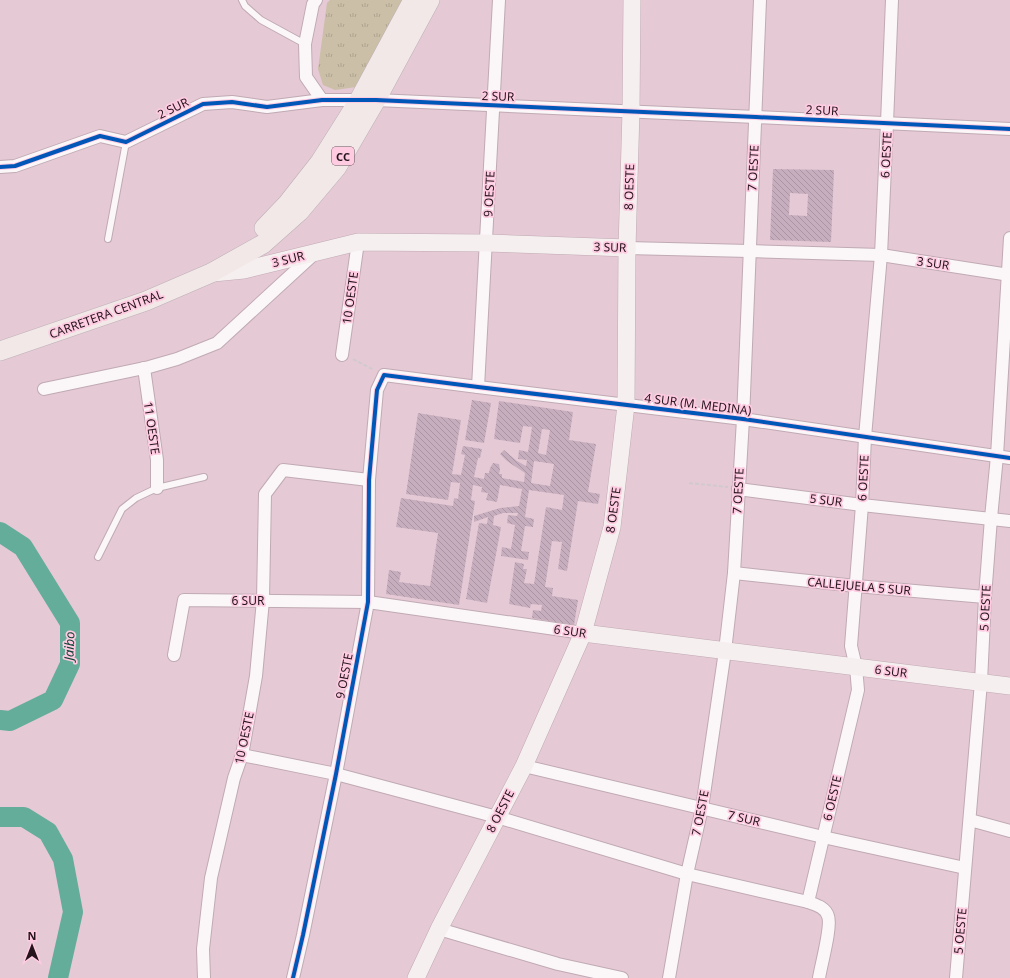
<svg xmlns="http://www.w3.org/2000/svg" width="1010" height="978" viewBox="0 0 1010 978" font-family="'Noto Sans',sans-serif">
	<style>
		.grass { fill: url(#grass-tufts) }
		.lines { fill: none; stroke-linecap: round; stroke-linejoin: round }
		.river { stroke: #64ad9a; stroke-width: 20 }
		.building { fill: url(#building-back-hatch); fill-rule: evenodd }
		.lane-casing { stroke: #c0aab3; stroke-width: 8 }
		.street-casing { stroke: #c0aab3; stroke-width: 14 }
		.secondary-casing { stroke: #c0aab3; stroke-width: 18 }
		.primary-casing { stroke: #bdb0b6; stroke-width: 20 }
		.path { stroke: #d1cacd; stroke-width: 2; stroke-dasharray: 4 2; stroke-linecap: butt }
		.lane { stroke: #fbf7f9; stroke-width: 6 }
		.street { stroke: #fbf7f9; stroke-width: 12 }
		.secondary { stroke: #f6eff0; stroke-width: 17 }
		.primary { stroke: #f2e8e8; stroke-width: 19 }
		.cycleway-casing { stroke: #fecbe1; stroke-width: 6 }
		.cycleway { stroke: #0057b8; stroke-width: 4 }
		.labels { text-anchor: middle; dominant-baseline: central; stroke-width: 3.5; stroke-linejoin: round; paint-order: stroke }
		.shield { fill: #fecbe1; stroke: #664b57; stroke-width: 1 }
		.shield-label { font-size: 11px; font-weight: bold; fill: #25141c }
		.street-label { font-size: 12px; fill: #25141c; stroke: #fecbe1 }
		.water-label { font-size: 13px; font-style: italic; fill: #134336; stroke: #fecbe1 }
	</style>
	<defs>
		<pattern id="grass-tufts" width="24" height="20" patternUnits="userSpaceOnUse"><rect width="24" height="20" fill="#cbbfa7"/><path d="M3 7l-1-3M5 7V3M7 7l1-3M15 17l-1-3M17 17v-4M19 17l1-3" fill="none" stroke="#aea38f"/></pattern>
		<pattern id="building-back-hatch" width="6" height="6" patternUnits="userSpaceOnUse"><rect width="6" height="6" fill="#c7aebe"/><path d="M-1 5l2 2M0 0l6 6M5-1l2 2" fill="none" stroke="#ab95a3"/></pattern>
	</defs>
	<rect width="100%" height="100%" fill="#e5c9d5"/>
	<path class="grass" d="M 330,0 L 402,0 L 356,87 L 335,90 L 323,85 L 318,69 L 327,3 Z"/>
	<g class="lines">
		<g class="river">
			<path d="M 0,532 L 23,547 L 70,623 L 70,664 L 53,700 L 10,721 L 0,720"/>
			<path d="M 0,817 L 24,817 L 48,832 L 63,859 L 73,912 L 58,978"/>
		</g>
	</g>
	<g class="building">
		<path d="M 773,169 L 834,170 L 831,242 L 770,240 ZM 790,193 L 808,194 L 807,216 L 789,215 Z"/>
		<path d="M 472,400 L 491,403 L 484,443 L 465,440 Z"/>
		<path d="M 499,401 L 573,412 L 569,440 L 596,444 L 588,492 L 600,494 L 598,504 L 578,501 L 567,571 L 558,569 L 562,542 L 552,541 L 545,587 L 553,588 L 552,596 L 578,600 L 574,625 L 532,618 L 533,610 L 541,611 L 542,605 L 531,604 L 530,608 L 509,604 L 515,562 L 524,564 L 523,569 L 527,569 L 524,583 L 534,584 L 546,507 L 562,510 L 564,495 L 529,490 L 525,517 L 534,519 L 533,527 L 525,526 L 521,551 L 529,552 L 528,560 L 501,556 L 502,547 L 511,549 L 515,525 L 507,523 L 508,515 L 517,516 L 518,513 L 503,513 L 494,516 L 493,525 L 501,527 L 487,603 L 466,599 L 479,523 L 487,524 L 488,517 L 474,522 L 474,516 L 500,508 L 519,506 L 522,489 L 500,485 L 497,502 L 486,500 L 488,493 L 481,492 L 482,487 L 473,485 L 471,500 L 475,501 L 459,605 L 386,594 L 389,570 L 401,572 L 399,582 L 430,586 L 438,533 L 396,527 L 401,498 L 453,506 L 454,498 L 458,499 L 460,483 L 451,482 L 448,500 L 406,494 L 418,413 L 461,420 L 452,474 L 461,475 L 465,455 L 461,454 L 463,446 L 482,449 L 480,458 L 478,458 L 474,477 L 484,479 L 485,473 L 489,473 L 490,468 L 493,463 L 499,464 L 500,470 L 499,474 L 502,474 L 502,478 L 524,482 L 525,473 L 507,461 L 500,454 L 504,450 L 517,461 L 526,466 L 527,460 L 518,459 L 519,450 L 528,452 L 532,427 L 523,426 L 520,443 L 494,439 ZM 542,429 L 550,430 L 546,455 L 538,453 ZM 534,461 L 554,464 L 550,486 L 531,483 Z"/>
	</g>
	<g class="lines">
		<defs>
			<g id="lane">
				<path d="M 242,0 L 245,6 L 261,20 L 305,44"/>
				<path d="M 108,239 L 126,142"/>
				<path d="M 98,557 L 122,509 L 136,498 L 157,488 L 204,477"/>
			</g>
			<g id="street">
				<path d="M 316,0 L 313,4 L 305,44 L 306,77 L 322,100"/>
				<path d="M 0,167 L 15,166 L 100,136 L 126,142 L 203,104 L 232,102 L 267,107 L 322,100 L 376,100 L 756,117 L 1010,129"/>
				<path d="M 627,248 L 749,251 L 881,255 L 1010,275"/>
				<path d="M 342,355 L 358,242"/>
				<path d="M 144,368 L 157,460 L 157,488"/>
				<path d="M 478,387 L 499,0"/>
				<path d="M 44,389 L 149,367 L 177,359 L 217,343 L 315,253"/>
				<path d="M 738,489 L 862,505 L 1010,521"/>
				<path d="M 734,573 L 856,586 L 985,597"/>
				<path d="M 174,655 L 184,600 L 368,602 L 583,633"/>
				<path d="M 242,755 L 336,774 L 497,817 L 687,874 L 808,902 C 816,905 825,907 828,916 C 832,926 821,965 819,978"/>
				<path d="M 524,766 L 823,837 L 965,868"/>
				<path d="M 970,820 L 1010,831"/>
				<path d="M 808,902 L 858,690 L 856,667 L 851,646 L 862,505 L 865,437 L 881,255 L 887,123 L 892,0"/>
				<path d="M 439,929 L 558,964 L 622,978"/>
				<path d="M 204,978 L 203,949 L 211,878 L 234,778 L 242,755 L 256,676 L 263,600 L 265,494 L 283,470 L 369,480"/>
				<path d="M 293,978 L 303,935 L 336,774 L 368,602 L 369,480 L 377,390 L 384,375 L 478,387 L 743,419 L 1010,458"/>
				<path d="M 669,978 L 687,874 L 702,808 L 725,651 L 734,573 L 743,419 L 760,0"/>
				<path d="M 956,978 L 981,682 L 985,597 L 991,518 L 997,456 L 1010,238"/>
			</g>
			<g id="secondary">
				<path d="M 213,273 L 244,270 L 358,242 L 486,243 L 627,248"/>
				<path d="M 583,633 L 1010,686"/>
				<path d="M 416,978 L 439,929 L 524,766 L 583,633 L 612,527 L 626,405 L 627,248 L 631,111 L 632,0"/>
			</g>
			<g id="primary">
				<path d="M 264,228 L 287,204 L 320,162 L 359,100 L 413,0"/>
				<path d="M 0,351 L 146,301 L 211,273 L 263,244 L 299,212 L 337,167 L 376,100 L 430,0"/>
			</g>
		</defs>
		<use href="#lane" class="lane-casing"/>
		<use href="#street" class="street-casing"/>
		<use href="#secondary" class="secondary-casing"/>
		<use href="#primary" class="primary-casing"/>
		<g class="path">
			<path d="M 353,359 L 374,370"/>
			<path d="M 689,483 L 728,487"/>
		</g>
		<use href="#lane" class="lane"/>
		<use href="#street" class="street"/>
		<use href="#secondary" class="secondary"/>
		<use href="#primary" class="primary"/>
		<defs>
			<g id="cycleway">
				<path d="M 0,167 L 15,166 L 100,136 L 126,142 L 203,104 L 232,102 L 267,107 L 322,100 L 376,100 L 756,117 L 1010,129"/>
				<path d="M 293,978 L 303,935 L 336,774 L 368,602 L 369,480 L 377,390 L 384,375 L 478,387 L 743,419 L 1010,458"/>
			</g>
		</defs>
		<use href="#cycleway" class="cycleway-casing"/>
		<use href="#cycleway" class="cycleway"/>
	</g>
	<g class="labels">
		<rect class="shield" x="332" y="147" width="22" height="18" rx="3"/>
		<g class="shield-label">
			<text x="343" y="156">CC</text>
		</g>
		<g class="street-label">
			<text transform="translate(498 96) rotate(2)">2 SUR</text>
			<text transform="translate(173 108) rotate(-26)">2 SUR</text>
			<text transform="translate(822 110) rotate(3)">2 SUR</text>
			<text transform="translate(886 155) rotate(-87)">6 OESTE</text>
			<text transform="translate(753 168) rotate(-87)">7 OESTE</text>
			<text transform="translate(629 187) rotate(-88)">8 OESTE</text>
			<text transform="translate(489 194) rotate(-87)">9 OESTE</text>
			<text transform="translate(610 247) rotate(2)">3 SUR</text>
			<text transform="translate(288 259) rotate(-14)">3 SUR</text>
			<text transform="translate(933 263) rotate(8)">3 SUR</text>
			<text transform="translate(350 298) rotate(-82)">10 OESTE</text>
			<text transform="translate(106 314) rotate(-20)">CARRETERA CENTRAL</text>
			<text transform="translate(698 404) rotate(7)">4 SUR (M. MEDINA)</text>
			<text transform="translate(152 428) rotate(82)">11 OESTE</text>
			<text transform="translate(863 478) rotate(-87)">6 OESTE</text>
			<text transform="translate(738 491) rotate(-87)">7 OESTE</text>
			<text transform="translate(826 500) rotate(7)">5 SUR</text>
			<text transform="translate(613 510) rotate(-82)">8 OESTE</text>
			<text transform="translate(859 586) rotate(5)">CALLEJUELA 5 SUR</text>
			<text x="248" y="600">6 SUR</text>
			<text transform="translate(985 608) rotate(-87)">5 OESTE</text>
			<text transform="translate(570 631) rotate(8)">6 SUR</text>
			<text transform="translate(891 671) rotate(7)">6 SUR</text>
			<text transform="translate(344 676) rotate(-79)">9 OESTE</text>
			<text transform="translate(244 738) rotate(-78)">10 OESTE</text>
			<text transform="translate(832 798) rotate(-77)">6 OESTE</text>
			<text transform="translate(500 811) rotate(-63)">8 OESTE</text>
			<text transform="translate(700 813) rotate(-79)">7 OESTE</text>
			<text transform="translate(744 818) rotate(13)">7 SUR</text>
			<text transform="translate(960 931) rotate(-85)">5 OESTE</text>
		</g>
		<g class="water-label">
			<text transform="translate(69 646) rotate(-88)">Jaibo</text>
		</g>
	</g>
	<g transform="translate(32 946)" stroke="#fecbe1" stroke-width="3" paint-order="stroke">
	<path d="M0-3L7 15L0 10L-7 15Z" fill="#25141c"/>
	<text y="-6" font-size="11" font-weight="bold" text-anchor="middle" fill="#25141c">N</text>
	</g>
</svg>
